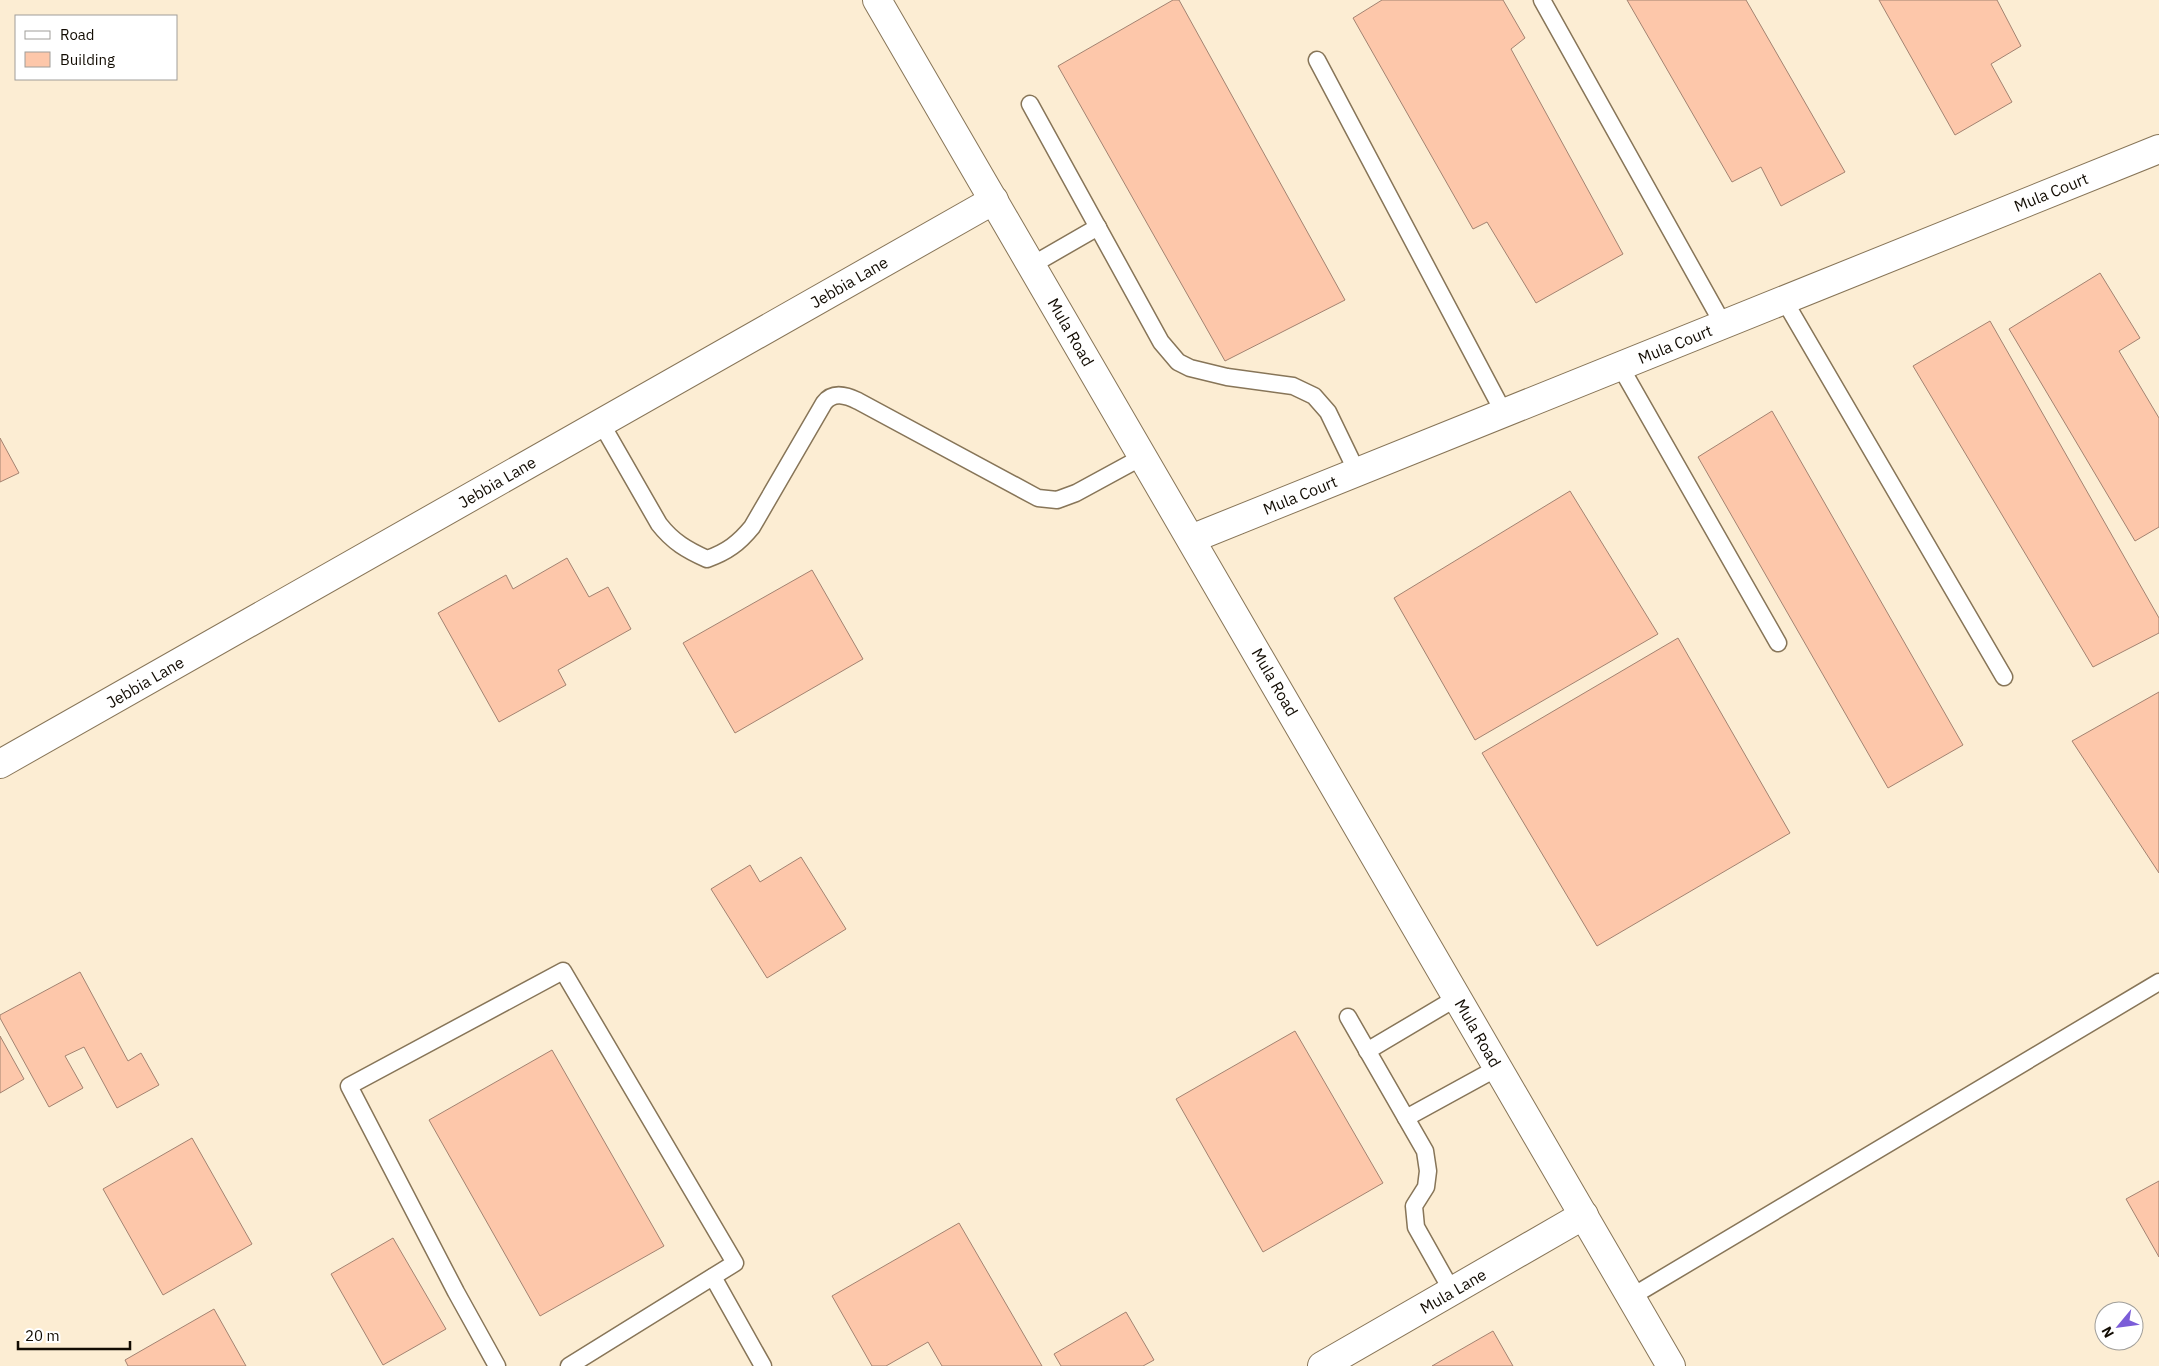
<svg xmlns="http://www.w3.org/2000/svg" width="2159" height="1366" viewBox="0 0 2159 1366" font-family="'IBM Plex Sans',sans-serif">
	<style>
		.building { fill: #fdc7aa; stroke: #a38371 }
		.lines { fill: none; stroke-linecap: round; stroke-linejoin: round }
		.lane-casing { stroke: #877558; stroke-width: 19 }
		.street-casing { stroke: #877558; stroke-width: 30 }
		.secondary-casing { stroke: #877558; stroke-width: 30 }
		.lane { stroke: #fff; stroke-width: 16 }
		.street { stroke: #fff; stroke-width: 28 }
		.secondary { stroke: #fff; stroke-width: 28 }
		.labels { text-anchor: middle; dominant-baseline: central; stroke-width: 4.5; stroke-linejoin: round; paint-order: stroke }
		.street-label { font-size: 16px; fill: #120c03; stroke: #fff }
	</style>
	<rect width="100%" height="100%" fill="#fcedd3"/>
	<g class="building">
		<path d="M 1173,0 L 1179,0 L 1345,300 L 1225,361 L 1058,66 Z"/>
		<path d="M 1382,0 L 1503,0 L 1525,38 L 1511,49 L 1623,254 L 1536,303 L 1487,222 L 1473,229 L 1353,18 Z"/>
		<path d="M 1627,0 L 1746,0 L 1845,172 L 1781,206 L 1761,167 L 1732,182 Z"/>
		<path d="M 1879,0 L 1997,0 L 2021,46 L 1991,64 L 2012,102 L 1955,135 Z"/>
		<path d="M 2100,273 L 2140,338 L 2119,351 L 2159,418 L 2159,527 L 2135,541 L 2009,329 Z"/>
		<path d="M 1990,321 L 2159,618 L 2159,633 L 2093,667 L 1913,366 Z"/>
		<path d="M 1772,411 L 1963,745 L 1888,788 L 1698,457 Z"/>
		<path d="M 0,438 L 19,473 L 0,482 Z"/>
		<path d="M 1570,491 L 1658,634 L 1475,740 L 1394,598 Z"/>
		<path d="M 567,558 L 589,597 L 608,587 L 631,629 L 558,670 L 566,685 L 499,722 L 438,613 L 506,575 L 513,589 Z"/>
		<path d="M 812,570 L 863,659 L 735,733 L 683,643 Z"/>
		<path d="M 1678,638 L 1790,833 L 1597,946 L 1482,753 Z"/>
		<path d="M 2159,692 L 2159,873 L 2072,741 Z"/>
		<path d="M 801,857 L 846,929 L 767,978 L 711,889 L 750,865 L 760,882 Z"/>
		<path d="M 80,972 L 128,1061 L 141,1053 L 159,1085 L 117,1108 L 84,1047 L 65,1056 L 83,1088 L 49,1107 L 0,1018 L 0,1015 Z"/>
		<path d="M 1295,1031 L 1383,1183 L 1263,1252 L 1176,1099 Z"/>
		<path d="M 0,1036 L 24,1079 L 0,1093 Z"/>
		<path d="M 552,1050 L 664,1246 L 540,1316 L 429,1120 Z"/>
		<path d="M 192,1138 L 252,1244 L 163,1295 L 103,1189 Z"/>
		<path d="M 2159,1181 L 2159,1257 L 2126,1199 Z"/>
		<path d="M 959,1223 L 1042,1366 L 942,1366 L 928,1342 L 886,1366 L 872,1366 L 832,1296 Z"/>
		<path d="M 393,1238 L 446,1329 L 383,1365 L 331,1274 Z"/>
		<path d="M 214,1309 L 246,1366 L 128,1366 L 125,1360 Z"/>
		<path d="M 1126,1312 L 1154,1360 L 1143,1366 L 1061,1366 L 1054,1354 Z"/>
		<path d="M 1493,1331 L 1513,1366 L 1432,1366 Z"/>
	</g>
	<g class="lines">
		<defs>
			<g id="lane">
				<path d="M 1542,0 L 1723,324"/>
				<path d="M 1317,60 L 1504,413"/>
				<path d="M 1030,104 L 1161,342 L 1178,362 L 1190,368 L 1227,377 L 1293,386 L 1314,396 L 1328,412 L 1357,472"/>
				<path d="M 1032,265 L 1098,227"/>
				<path d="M 1784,300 L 2004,677"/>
				<path d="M 1620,366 L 1778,643"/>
				<path d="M 601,423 L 659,524 C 673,542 687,550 707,559 C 727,552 739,543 752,527 L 824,403 C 833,391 846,395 858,401 L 1038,498 L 1057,500 L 1076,493 L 1144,456"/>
				<path d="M 1348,1017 L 1425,1151 L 1428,1171 L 1426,1187 L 1414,1206 L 1416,1227 L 1452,1291"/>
				<path d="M 1367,1051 L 1458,997"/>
				<path d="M 1406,1118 L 1499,1067"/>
				<path d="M 713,1277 L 763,1366"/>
				<path d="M 1631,1297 L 2159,982"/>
				<path d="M 497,1366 L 456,1292 L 349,1086 L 563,971 L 735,1263 L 569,1366"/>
			</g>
			<g id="street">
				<path d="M 1191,539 L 2159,149"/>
				<path d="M 0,764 L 994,200"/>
				<path d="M 1322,1366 L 1584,1215"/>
			</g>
			<path id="secondary" d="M 877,0 L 1671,1366"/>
		</defs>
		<use href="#lane" class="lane-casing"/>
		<use href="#street" class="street-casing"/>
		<use href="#secondary" class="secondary-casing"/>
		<use href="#lane" class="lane"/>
		<use href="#street" class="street"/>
		<use href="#secondary" class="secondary"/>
	</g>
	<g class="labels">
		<g class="street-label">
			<text transform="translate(2051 192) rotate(-22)">Mula Court</text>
			<text transform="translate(849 282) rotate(-30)">Jebbia Lane</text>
			<text transform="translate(1071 332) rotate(60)">Mula Road</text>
			<text transform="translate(1675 344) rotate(-22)">Mula Court</text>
			<text transform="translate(497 482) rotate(-30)">Jebbia Lane</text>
			<text transform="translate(1300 495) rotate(-22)">Mula Court</text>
			<text transform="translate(145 682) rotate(-30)">Jebbia Lane</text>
			<text transform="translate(1275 682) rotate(60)">Mula Road</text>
			<text transform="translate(1478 1033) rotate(60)">Mula Road</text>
			<text transform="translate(1453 1291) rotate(-30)">Mula Lane</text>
		</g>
	</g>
	<rect x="15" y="15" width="162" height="65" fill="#ffffff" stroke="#a09e9a"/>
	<rect x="25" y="31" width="25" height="8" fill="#ffffff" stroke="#a09e9a"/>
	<text x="60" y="40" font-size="15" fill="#120c03">Road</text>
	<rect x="25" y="52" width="25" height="15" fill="#fdc7aa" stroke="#a09e9a"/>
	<text x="60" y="65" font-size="15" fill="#120c03">Building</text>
	<g transform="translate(2119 1326) rotate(241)"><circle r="24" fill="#ffffff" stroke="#a09e9a"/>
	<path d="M0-4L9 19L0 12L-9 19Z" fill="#7b5dd8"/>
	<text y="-8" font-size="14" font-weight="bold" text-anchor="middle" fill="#120c03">N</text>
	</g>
	<path d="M18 1341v8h112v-8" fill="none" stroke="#120c03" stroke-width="2.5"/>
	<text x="25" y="1341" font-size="15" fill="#120c03" stroke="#ffffff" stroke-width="4" paint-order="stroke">20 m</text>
</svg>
